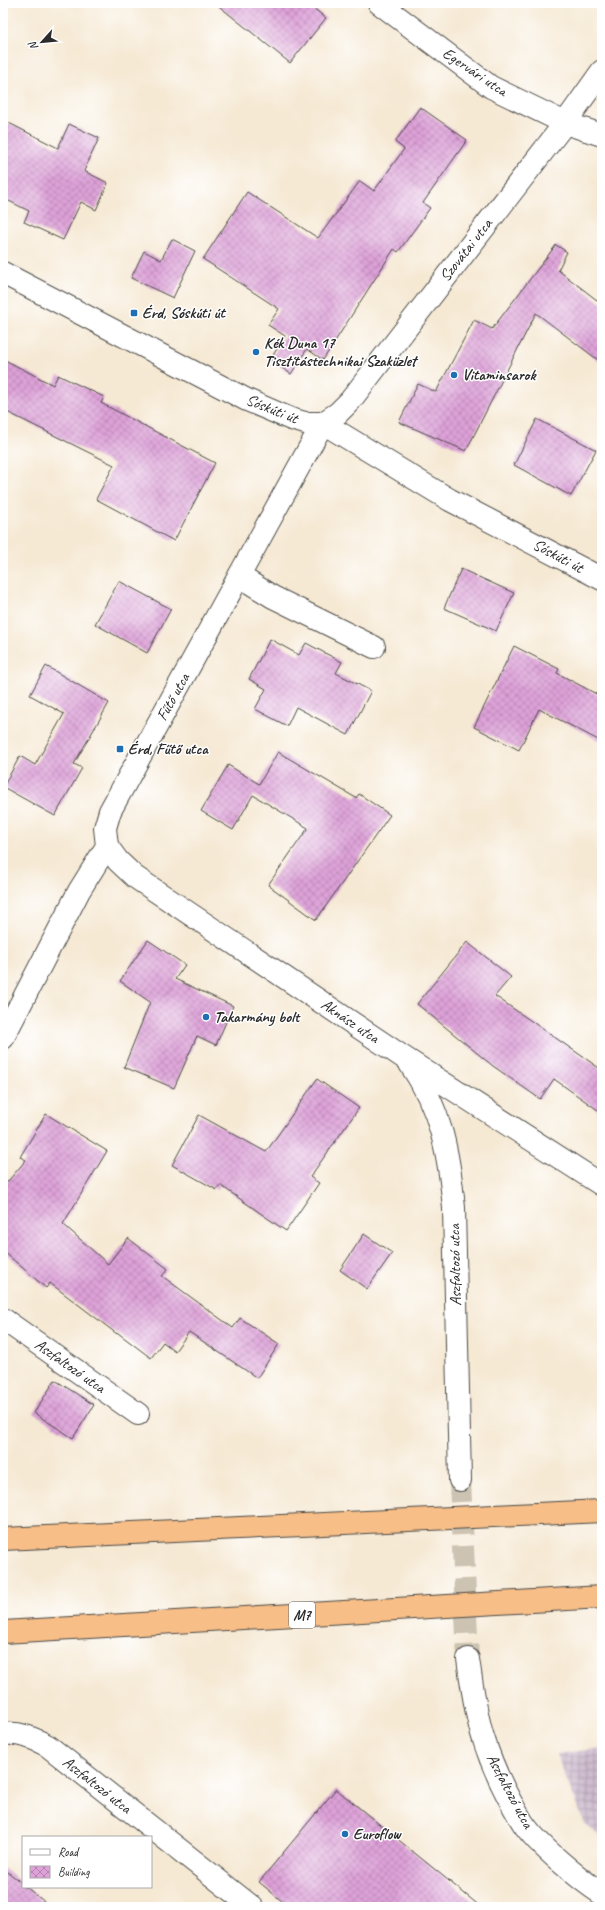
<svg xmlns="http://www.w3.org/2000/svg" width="605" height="1910" viewBox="0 0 605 1910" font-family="Caveat,sans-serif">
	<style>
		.industrial { fill: url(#industrial-grid) }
		.building { fill: url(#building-cross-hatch) }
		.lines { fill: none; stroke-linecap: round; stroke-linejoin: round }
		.minor-tunnel { stroke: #cdc3b2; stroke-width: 22; stroke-dasharray: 22 11; stroke-linecap: butt }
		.minor-casing { stroke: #494844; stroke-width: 24 }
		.highway-casing { stroke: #494844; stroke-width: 24 }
		.minor { stroke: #fff; stroke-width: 22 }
		.highway { stroke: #f7be88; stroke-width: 22 }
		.poi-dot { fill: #1f6fb2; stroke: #fff; stroke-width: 1.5 }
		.labels { text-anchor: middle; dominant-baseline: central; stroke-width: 3; stroke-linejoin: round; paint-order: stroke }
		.shield { fill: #fff; stroke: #6b6b6b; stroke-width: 1 }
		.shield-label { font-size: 15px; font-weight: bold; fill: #2b2b2b }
		.street-label { font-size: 16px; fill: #2b2b2b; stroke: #fff }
		.poi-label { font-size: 16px; font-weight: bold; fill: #2b2b2b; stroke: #fff; text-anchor: start }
	</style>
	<defs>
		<pattern id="industrial-grid" width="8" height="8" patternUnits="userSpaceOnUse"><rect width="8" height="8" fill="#cfbdcf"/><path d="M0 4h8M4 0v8" fill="none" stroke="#a89aa8"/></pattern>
		<pattern id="building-cross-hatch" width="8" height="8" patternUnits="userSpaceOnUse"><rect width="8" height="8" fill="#dea2d9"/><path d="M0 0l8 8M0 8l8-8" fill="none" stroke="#b484b0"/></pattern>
	</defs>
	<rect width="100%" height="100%" fill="#fff"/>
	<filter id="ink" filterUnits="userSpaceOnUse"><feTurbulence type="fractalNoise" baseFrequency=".025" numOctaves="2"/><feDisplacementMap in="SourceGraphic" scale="8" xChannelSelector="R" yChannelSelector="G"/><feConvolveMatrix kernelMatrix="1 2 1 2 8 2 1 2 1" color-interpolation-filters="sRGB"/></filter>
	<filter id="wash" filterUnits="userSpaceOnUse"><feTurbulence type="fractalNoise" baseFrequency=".012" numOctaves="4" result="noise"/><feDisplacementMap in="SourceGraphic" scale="16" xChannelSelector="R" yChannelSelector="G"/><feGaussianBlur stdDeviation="0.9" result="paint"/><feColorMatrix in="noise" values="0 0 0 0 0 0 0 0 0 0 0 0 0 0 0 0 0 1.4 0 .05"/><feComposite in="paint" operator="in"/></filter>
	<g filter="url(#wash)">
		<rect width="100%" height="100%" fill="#f6e9d4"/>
		<path class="industrial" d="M 602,1748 L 602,1838 L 585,1824 L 556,1754 Z"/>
		<g id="blocks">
			<g class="building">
				<path d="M 215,3 L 307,3 L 326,18 L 290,63 Z"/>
				<path d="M 420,107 L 467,140 L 423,203 L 430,208 L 398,252 L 394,249 L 323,360 L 307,349 L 291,374 L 270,360 L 285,336 L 268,325 L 279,309 L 203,259 L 247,192 L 318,238 L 360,181 L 374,191 L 404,149 L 395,142 Z"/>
				<path d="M 3,120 L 58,148 L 69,124 L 99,138 L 84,171 L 108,183 L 96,210 L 81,202 L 63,240 L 24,222 L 29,211 L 3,198 Z"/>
				<path d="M 172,239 L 195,251 L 173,298 L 131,278 L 144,251 L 161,260 Z"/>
				<path d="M 556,245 L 567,252 L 558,270 L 602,304 L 602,363 L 536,313 L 466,451 L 399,422 L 418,384 L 436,392 L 474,320 L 492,329 Z"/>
				<path d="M 3,359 L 53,385 L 58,375 L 104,397 L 101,403 L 215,463 L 174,541 L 96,499 L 114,465 L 3,410 Z"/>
				<path d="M 537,419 L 596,450 L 571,496 L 514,465 Z"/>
				<path d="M 461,569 L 514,593 L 496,631 L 444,608 Z"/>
				<path d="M 119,581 L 171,609 L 147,653 L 95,624 Z"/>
				<path d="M 270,639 L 299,655 L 306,643 L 342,662 L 336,673 L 371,691 L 348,735 L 296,707 L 287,726 L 255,709 L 266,689 L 249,679 Z"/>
				<path d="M 514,646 L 559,669 L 557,673 L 602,697 L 602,742 L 539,709 L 519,750 L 474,727 Z"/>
				<path d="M 46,666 L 109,703 L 74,764 L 82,768 L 55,816 L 3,787 L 20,756 L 35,765 L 64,714 L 30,695 Z"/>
				<path d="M 278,752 L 356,798 L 359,794 L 390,815 L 316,920 L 268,885 L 308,828 L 253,795 L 233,830 L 201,811 L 228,765 L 259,784 Z"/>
				<path d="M 148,940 L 185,965 L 175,979 L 233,1006 L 216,1045 L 197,1036 L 174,1088 L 124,1067 L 150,1002 L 120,981 Z"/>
				<path d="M 467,942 L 511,977 L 495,996 L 602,1070 L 602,1113 L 554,1079 L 540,1099 L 493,1066 L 417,1004 Z"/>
				<path d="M 317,1079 L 359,1108 L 310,1177 L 319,1183 L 286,1231 L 220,1185 L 217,1190 L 172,1165 L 199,1115 L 266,1152 Z"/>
				<path d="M 46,1114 L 107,1151 L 63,1224 L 108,1264 L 128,1238 L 168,1269 L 162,1276 L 233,1328 L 240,1318 L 279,1344 L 257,1378 L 189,1332 L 175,1351 L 163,1342 L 151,1358 L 118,1333 L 117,1334 L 50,1283 L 46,1288 L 3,1251 L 3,1187 L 26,1160 L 20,1157 Z"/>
				<path d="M 364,1234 L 392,1253 L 367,1289 L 340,1270 Z"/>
				<path d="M 55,1380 L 94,1405 L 73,1438 L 34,1413 Z"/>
				<path d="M 336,1789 L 481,1907 L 289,1907 L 259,1882 Z"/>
				<path d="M 3,1868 L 23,1884 L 23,1887 L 26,1887 L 51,1907 L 3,1907 Z"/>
			</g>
		</g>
	</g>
	<g filter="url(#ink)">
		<use href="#blocks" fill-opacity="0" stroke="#494844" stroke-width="1"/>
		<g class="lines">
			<path class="minor-tunnel" d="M 460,1480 L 468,1659"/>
			<defs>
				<g id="minor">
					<path d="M 379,3 L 491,87 L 565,123 L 602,135"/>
					<path d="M 3,273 L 247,400 L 291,419 L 305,423 L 323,423 L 450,500 L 602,579"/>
					<path d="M 239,576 L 273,597 L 374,647"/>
					<path d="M 107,846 L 118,861 L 135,877 L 406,1059 L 602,1185"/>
					<path d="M 3,1038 L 79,891 L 107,846 L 105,828 L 110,811 L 323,423 L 338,413 L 350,401 L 565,123 L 602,71"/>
					<path d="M 410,1064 C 441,1109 449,1155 454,1208 L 460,1480"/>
					<path d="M 3,1319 L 138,1414"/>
					<path d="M 468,1659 C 472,1685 475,1712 483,1737 C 492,1766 507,1797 523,1823 C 538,1845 579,1879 602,1894"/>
					<path d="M 3,1734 C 20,1732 33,1738 48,1746 L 252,1907"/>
				</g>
				<g id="highway">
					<path d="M 3,1539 L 602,1511"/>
					<path d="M 3,1632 L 602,1597"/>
				</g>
			</defs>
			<use href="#minor" class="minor-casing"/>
			<use href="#highway" class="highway-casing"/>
			<use href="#minor" class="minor"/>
			<use href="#highway" class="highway"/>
		</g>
	</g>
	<g class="poi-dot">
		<rect x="130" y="309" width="8" height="8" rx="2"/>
		<circle cx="256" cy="352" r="4"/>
		<circle cx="454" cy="375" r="4"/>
		<rect x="116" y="745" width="8" height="8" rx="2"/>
		<circle cx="206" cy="1017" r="4"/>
		<circle cx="345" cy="1834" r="4"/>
	</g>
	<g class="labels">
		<rect class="shield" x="289" y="1602" width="26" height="26" rx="3"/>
		<g class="shield-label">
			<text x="302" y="1615">M7</text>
		</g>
		<g class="street-label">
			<text transform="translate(475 72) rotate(34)">Egervári utca</text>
			<text transform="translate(466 250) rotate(-52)">Szovátai utca</text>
			<text transform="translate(272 409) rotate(22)">Sóskúti út</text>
			<text transform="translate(558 556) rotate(28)">Sóskúti út</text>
			<text transform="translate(173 697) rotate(-61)">Fűtő utca</text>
			<text transform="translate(350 1021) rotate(34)">Aknász utca</text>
			<text transform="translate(455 1265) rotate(-91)">Aszfaltozó utca</text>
			<text transform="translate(70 1366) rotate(35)">Aszfaltozó utca</text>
			<text transform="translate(97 1785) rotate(38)">Aszfaltozó utca</text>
			<text transform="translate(510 1791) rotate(62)">Aszfaltozó utca</text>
		</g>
		<g class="poi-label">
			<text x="142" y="313">Érd, Sóskúti út</text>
			<text x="264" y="343">Kék Duna 17<tspan x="264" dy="18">Tisztítástechnikai Szaküzlet</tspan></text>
			<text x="462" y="375">Vitaminsarok</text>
			<text x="128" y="749">Érd, Fűtő utca</text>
			<text x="214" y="1017">Takarmány bolt</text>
			<text x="353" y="1834">Euroflow</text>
		</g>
	</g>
	<rect width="605" height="1910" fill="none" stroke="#fff" stroke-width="16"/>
	<rect x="22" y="1836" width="130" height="52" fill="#ffffff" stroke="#aaaaaa"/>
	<rect x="30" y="1849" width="20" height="6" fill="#ffffff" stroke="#aaaaaa"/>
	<text x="58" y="1856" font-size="12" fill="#2b2b2b">Road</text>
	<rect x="30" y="1866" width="20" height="12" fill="url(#building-cross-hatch)" stroke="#aaaaaa"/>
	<text x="58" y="1876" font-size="12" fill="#2b2b2b">Building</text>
	<g transform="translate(42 42) rotate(243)" stroke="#ffffff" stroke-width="3" paint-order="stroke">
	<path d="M0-3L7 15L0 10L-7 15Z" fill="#2b2b2b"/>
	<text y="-6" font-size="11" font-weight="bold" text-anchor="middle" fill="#2b2b2b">N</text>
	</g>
</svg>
